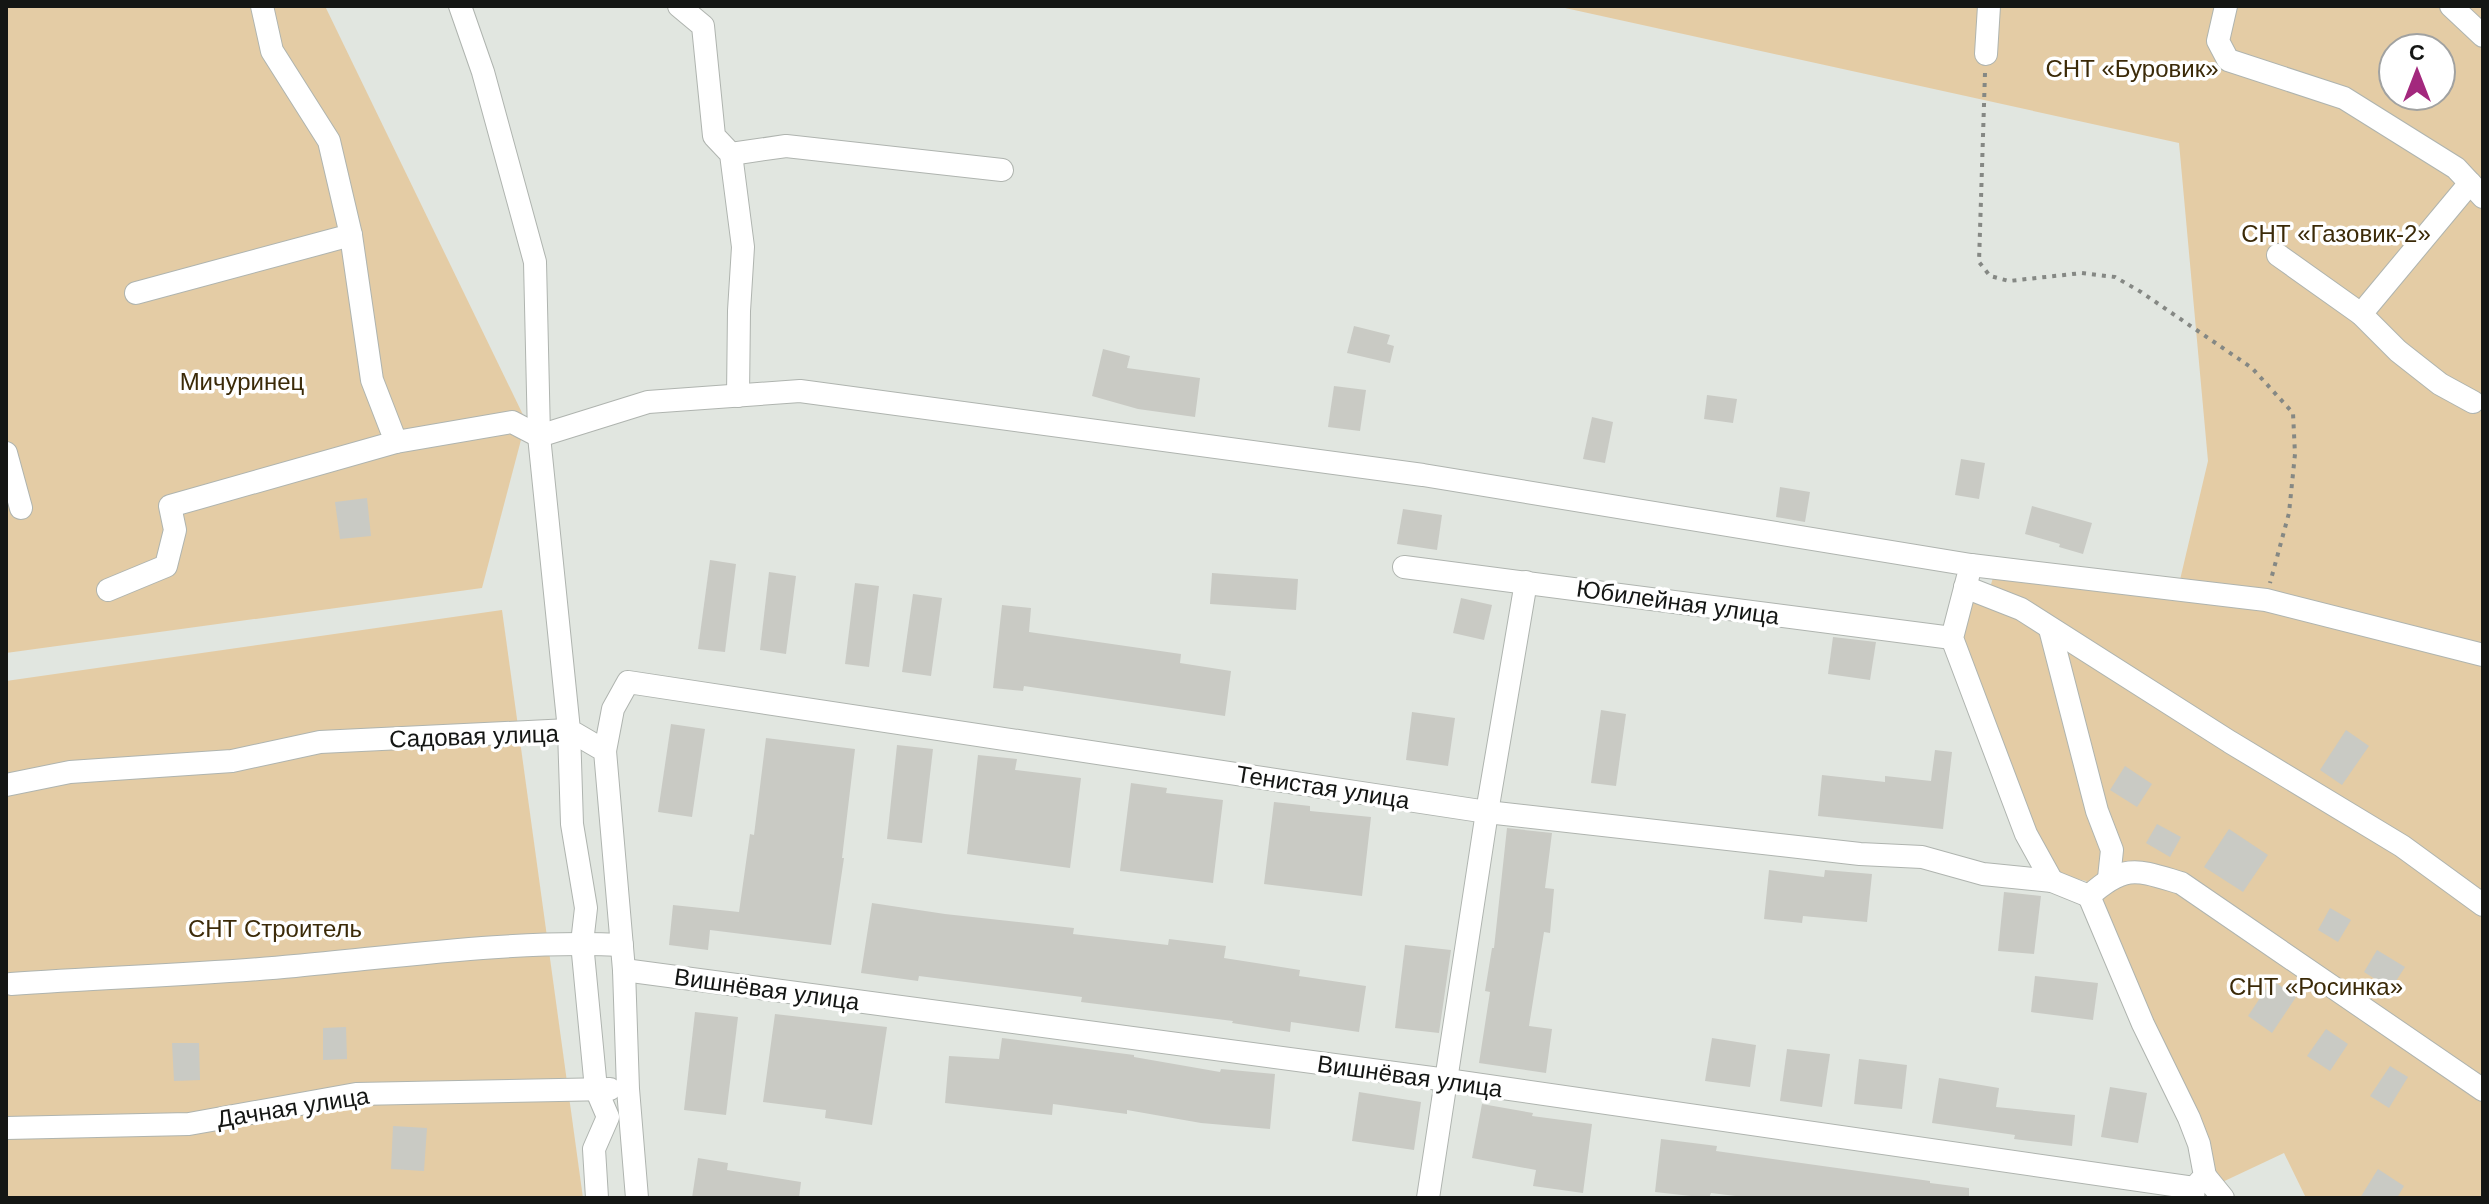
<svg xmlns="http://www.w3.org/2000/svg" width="2489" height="1204" viewBox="0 0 2489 1204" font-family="Helvetica,sans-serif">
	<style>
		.green { fill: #e4cca5; fill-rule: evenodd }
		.building { fill: #c9cac4 }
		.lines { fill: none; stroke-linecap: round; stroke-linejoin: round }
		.minor-casing { stroke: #afb4af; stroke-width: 24 }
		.path { stroke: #858884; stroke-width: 4; stroke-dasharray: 4 6; stroke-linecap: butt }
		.minor { stroke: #fff; stroke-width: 22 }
		.labels { text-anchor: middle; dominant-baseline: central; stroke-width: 7; stroke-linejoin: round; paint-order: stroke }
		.park-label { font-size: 24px; fill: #3b2a08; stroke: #fff }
		.street-label { font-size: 24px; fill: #141614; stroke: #fff }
	</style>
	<rect width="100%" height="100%" fill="#e1e6e0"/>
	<g class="green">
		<path d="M 6,6 L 325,6 L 526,421 L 482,588 L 6,653 Z"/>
		<path d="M 1556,6 L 2483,6 L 2483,1198 L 2306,1198 L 2284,1153 L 2216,1185 L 2198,1130 L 2086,881 L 2055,874 L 1957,640 L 1971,603 L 1989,591 L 1995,571 L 2175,601 L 2208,461 L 2179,143 ZM 2393,48 L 2441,48 L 2441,96 L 2393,96 Z"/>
		<path d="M 502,610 L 583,1198 L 6,1198 L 6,681 Z"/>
	</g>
	<g class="building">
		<path d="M 1354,326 L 1390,335 L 1387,344 L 1394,346 L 1390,363 L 1347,353 Z"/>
		<path d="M 1103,349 L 1130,356 L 1127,368 L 1200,378 L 1195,417 L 1138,409 L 1092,396 Z"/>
		<path d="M 1334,386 L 1366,390 L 1360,431 L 1328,427 Z"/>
		<path d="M 1707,395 L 1737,399 L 1733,423 L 1704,419 Z"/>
		<path d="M 1592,417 L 1613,422 L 1605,463 L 1583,459 Z"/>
		<path d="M 1961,459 L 1985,463 L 1979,499 L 1955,495 Z"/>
		<path d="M 1780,487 L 1810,492 L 1805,522 L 1776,517 Z"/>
		<path d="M 367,498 L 371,536 L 340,539 L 335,502 Z"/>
		<path d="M 2032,506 L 2092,523 L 2083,554 L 2059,547 L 2060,544 L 2025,534 Z"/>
		<path d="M 1403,509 L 1442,515 L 1437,550 L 1397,544 Z"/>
		<path d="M 710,560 L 736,564 L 725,652 L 698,649 Z"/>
		<path d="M 769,572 L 796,576 L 786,654 L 760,650 Z"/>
		<path d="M 1212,573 L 1298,579 L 1296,610 L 1210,604 Z"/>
		<path d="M 855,583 L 879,586 L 869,667 L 845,664 Z"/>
		<path d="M 913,594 L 942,598 L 931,676 L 902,672 Z"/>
		<path d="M 1461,598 L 1492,605 L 1484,640 L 1453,633 Z"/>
		<path d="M 1002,605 L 1031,608 L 1029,632 L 1181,654 L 1180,663 L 1231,671 L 1225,716 L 1024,686 L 1023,691 L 993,688 Z"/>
		<path d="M 1833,637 L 1876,642 L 1870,680 L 1828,674 Z"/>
		<path d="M 1601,710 L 1626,714 L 1616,786 L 1591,783 Z"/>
		<path d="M 1412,712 L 1455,718 L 1448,766 L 1406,760 Z"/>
		<path d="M 671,724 L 705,729 L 692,817 L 658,812 Z"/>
		<path d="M 2346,730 L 2369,746 L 2342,785 L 2320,770 Z"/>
		<path d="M 766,738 L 855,749 L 842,858 L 844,858 L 831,945 L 710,930 L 708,950 L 669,945 L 673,905 L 739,912 L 750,834 L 754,835 Z"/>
		<path d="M 897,745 L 933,749 L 922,843 L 887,839 Z"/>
		<path d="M 1935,750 L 1952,752 L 1943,829 L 1818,816 L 1822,775 L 1885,782 L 1885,776 L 1931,781 Z"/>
		<path d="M 978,755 L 1017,759 L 1015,770 L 1081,778 L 1070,868 L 967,854 Z"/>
		<path d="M 2125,766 L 2152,784 L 2137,807 L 2110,790 Z"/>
		<path d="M 1131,783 L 1167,788 L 1166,793 L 1223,800 L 1213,883 L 1120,871 Z"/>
		<path d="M 1274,802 L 1310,806 L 1310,811 L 1371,817 L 1362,896 L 1264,884 Z"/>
		<path d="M 2157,824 L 2181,837 L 2170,857 L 2146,843 Z"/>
		<path d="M 1507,828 L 1552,833 L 1545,888 L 1554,889 L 1550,933 L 1544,932 L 1529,1026 L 1552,1029 L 1546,1073 L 1479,1063 L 1490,992 L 1485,991 L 1492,948 L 1494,948 Z"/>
		<path d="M 2229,829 L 2268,855 L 2243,892 L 2204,867 Z"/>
		<path d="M 1769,870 L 1824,877 L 1825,870 L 1872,874 L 1867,922 L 1803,916 L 1802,923 L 1764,919 Z"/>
		<path d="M 2004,892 L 2041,896 L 2034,954 L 1998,951 Z"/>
		<path d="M 872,903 L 945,914 L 1074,928 L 1073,934 L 1168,945 L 1169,939 L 1226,946 L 1224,958 L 1300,970 L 1299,976 L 1366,986 L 1359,1032 L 1291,1022 L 1290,1032 L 1232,1023 L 1233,1021 L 1081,1002 L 1082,997 L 919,976 L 918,981 L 861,973 Z"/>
		<path d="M 2330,908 L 2351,920 L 2338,942 L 2318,930 Z"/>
		<path d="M 1405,945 L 1451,950 L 1439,1033 L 1395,1028 Z"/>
		<path d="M 2377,950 L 2405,967 L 2391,989 L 2364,972 Z"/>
		<path d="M 2035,976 L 2098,983 L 2093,1020 L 2031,1012 Z"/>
		<path d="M 2272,980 L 2296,997 L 2272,1033 L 2248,1016 Z"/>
		<path d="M 695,1012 L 738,1017 L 726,1115 L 684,1110 Z"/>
		<path d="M 775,1014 L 887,1027 L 872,1125 L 825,1118 L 826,1110 L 763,1102 Z"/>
		<path d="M 346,1027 L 347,1059 L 323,1060 L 323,1028 Z"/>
		<path d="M 2326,1029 L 2348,1044 L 2330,1071 L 2307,1056 Z"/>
		<path d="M 1002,1038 L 1134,1055 L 1134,1057 L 1220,1072 L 1221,1069 L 1275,1074 L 1270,1129 L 1201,1123 L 1127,1110 L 1127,1114 L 1053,1104 L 1052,1115 L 945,1103 L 949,1056 L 999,1059 Z"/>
		<path d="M 1712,1038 L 1756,1045 L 1750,1087 L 1705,1081 Z"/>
		<path d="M 172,1043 L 199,1043 L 200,1080 L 174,1081 Z"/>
		<path d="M 1787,1049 L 1830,1054 L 1822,1107 L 1780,1101 Z"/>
		<path d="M 1859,1059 L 1907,1065 L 1902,1109 L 1854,1104 Z"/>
		<path d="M 2390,1066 L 2408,1077 L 2389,1108 L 2370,1096 Z"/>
		<path d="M 1939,1078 L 1999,1088 L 1996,1107 L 2075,1115 L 2072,1146 L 2014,1139 L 2015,1135 L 1932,1123 Z"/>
		<path d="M 2110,1087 L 2147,1093 L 2138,1143 L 2101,1137 Z"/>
		<path d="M 1359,1092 L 1421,1102 L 1414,1150 L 1352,1141 Z"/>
		<path d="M 1482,1104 L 1533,1113 L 1532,1116 L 1592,1124 L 1583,1193 L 1533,1186 L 1536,1170 L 1472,1158 Z"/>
		<path d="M 393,1126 L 427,1128 L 424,1171 L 391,1169 Z"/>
		<path d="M 1661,1139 L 1717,1146 L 1716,1151 L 1930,1181 L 1930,1183 L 1969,1188 L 1969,1198 L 1752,1198 L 1711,1193 L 1709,1198 L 1655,1192 Z"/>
		<path d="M 698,1158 L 728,1163 L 727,1170 L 801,1182 L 799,1198 L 692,1198 Z"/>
		<path d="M 2378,1169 L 2404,1186 L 2397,1198 L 2360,1198 Z"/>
	</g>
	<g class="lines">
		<defs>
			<g id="minor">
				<path d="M 460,6 L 483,72 L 535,262 L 539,436 L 569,730 L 605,751 L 624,970 L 628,1089 L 637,1198"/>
				<path d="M 679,6 L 703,26 L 714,136 L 731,154 L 743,247 L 739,311 L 738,396"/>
				<path d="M 2226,6 L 2218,41 L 2228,60 L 2344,98 L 2456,168 L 2483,197"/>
				<path d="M 2451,6 L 2483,36"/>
				<path d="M 1986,54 L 1989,6"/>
				<path d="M 731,154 L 786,146 L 1002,170"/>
				<path d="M 2278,255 L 2361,314 L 2398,351 L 2440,384 L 2473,402"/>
				<path d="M 136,293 L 351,235"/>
				<path d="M 2361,314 L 2470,183"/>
				<path d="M 396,442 L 512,422 L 539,436 L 648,402 L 800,391 L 1423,475 L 1971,565 L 1952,638 L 2026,834 L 2052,881"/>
				<path d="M 6,453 L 21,508"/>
				<path d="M 1971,565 L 2266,600 L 2483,655"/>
				<path d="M 1404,567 L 1952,638"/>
				<path d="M 1965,587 L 2021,609 L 2230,742 L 2402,846 L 2483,905"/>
				<path d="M 108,590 L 166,566 L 175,530 L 170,506 L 396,442 L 372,380 L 351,235 L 329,141 L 272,51 L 262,6"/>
				<path d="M 2050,629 L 2097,811 L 2112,850 L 2109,878"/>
				<path d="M 605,751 L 613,709 L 628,682 L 1487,812 L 1860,854 L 1922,857 L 1983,874 L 2052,881 L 2089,896"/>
				<path d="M 6,785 L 70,772 L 232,761 L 320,742 L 569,730 L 572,824 L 586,908 L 582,943 L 596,1089 L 608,1117 L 594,1149 L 597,1198"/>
				<path d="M 2089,896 C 2126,863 2137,870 2181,883 L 2483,1090"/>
				<path d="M 2089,896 L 2143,1024 L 2189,1118 L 2199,1144 L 2205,1176 L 2194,1188 L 2193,1198"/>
				<path d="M 624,970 L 1447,1080 L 2194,1188"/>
				<path d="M 11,984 C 105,977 201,975 295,966 C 403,956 513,940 622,945"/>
				<path d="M 6,1128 L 189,1124 L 356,1094 L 610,1089"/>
				<path d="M 2205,1176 L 2223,1198"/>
				<path d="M 1428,1198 L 1487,812 L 1526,582"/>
			</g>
		</defs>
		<use href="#minor" class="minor-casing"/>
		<path class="path" d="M 1985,73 L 1979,262 L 1990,276 L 2009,281 L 2082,273 L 2115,277 L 2141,292 L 2252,368 L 2293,413 L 2295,454 L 2289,513 L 2270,583"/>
		<use href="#minor" class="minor"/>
	</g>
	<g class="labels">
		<g class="park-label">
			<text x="2132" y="68">СНТ «Буровик»</text>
			<text x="2336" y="233">СНТ «Газовик-2»</text>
			<text x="242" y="381">Мичуринец</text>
			<text x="275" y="928">СНТ Строитель</text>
			<text x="2316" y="986">СНТ «Росинка»</text>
		</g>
		<g class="street-label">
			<text transform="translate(1678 602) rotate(8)">Юбилейная улица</text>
			<text transform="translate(474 736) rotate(-2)">Садовая улица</text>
			<text transform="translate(1323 787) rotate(9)">Тенистая улица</text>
			<text transform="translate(767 989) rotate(8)">Вишнёвая улица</text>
			<text transform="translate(1410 1076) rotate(8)">Вишнёвая улица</text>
			<text transform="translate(293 1107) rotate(-9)">Дачная улица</text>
		</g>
	</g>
	<rect width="2489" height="1204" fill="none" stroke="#141614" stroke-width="16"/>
	<g transform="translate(2417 72)"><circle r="38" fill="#ffffff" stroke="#a1a2a1" stroke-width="2"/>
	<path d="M0-6L14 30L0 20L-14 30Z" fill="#a3287d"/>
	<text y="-12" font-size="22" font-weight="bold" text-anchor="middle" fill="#141614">С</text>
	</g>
</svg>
